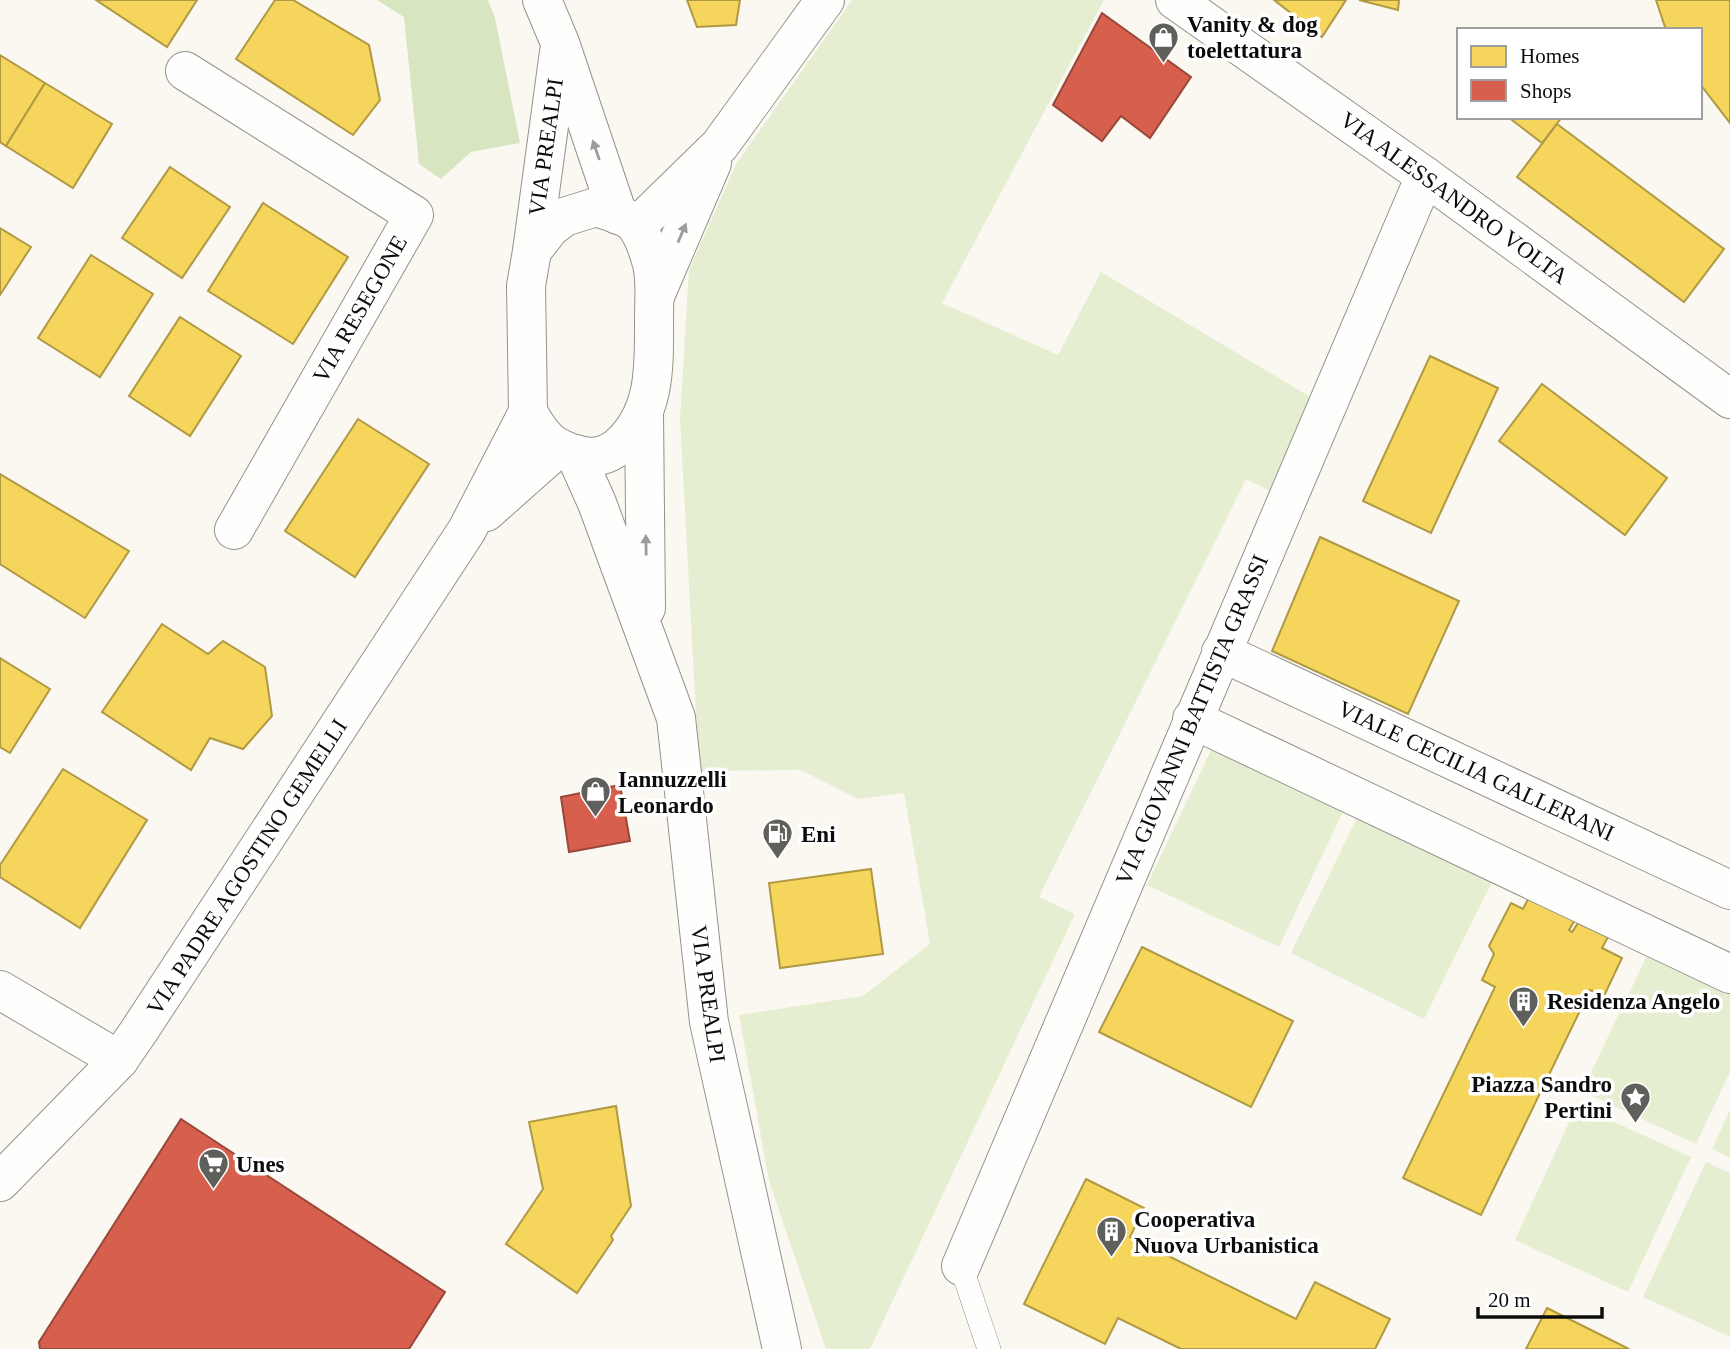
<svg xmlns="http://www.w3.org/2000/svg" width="1730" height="1349" viewBox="0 0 1730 1349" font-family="'Times New Roman',serif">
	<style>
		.green { fill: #e6eed2 }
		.forest { fill: #d7e5c1 }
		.homes { fill: #f6d55c; stroke: #b09944; stroke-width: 2 }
		.shops { fill: #d6604d; stroke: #99473a; stroke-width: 2 }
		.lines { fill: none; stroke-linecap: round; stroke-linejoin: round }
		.service-casing { stroke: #93928f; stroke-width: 24 }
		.minor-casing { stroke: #93928f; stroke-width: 40 }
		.tertiary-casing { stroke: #93928f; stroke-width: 40 }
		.service { stroke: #fefefd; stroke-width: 23 }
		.minor { stroke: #fefefd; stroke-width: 38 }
		.tertiary { stroke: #fefefd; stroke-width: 38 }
		.oneway { fill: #9d9d9d }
		.labels { text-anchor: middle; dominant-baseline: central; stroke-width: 7; stroke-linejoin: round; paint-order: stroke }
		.poi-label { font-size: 23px; font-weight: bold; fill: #0c0c0c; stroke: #fff; text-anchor: start }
		.street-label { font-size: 23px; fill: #0c0c0c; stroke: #fff }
	</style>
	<rect width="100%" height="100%" fill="#faf8f1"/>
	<g class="green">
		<path d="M 852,0 L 1104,0 L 942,303 L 1058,355 L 1101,272 L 1319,402 L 1276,494 L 1246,479 L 1039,897 L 1075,914 L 870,1349 L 826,1349 L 769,1181 L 739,1015 L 863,996 L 930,944 L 904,793 L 858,799 L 801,770 L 699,771 L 680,418 L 689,270 L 736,164 Z"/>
		<path d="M 1215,742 L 1347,803 L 1279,947 L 1147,885 Z"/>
		<path d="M 1362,808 L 1496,874 L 1424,1019 L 1291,953 Z"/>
		<path d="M 1647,956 L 1730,994 L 1730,1072 L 1696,1144 L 1582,1091 Z"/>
		<path d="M 1577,1105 L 1691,1157 L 1628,1292 L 1515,1240 Z"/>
		<path d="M 1730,1110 L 1730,1158 L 1712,1149 Z"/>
		<path d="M 1706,1162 L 1730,1173 L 1730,1337 L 1643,1297 Z"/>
	</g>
	<path class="forest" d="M 377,0 L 488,0 L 495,18 L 520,143 L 471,152 L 441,179 L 419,164 L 404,17 Z"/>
	<g class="homes">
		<path d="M 96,0 L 197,0 L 167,47 Z"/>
		<path d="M 275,0 L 293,0 L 369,45 L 380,100 L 353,135 L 236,59 Z"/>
		<path d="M 687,0 L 740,0 L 736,25 L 697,27 Z"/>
		<path d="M 1274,0 L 1346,0 L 1322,37 Z"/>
		<path d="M 1359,0 L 1399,0 L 1398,10 Z"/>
		<path d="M 1656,0 L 1730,0 L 1730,123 L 1700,84 L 1700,30 L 1666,30 Z"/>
		<path d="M 0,55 L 45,83 L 6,146 L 0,142 Z"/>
		<path d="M 45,83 L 112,124 L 73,188 L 6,146 Z"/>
		<path d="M 1508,117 L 1562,117 L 1542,143 Z"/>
		<path d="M 1557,124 L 1724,249 L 1684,302 L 1517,177 Z"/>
		<path d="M 170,167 L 230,207 L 182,278 L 122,238 Z"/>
		<path d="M 263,203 L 348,257 L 293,344 L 208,291 Z"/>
		<path d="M 0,228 L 31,247 L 0,295 Z"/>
		<path d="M 91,255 L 153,294 L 100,377 L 38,338 Z"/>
		<path d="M 180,317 L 241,356 L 190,436 L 129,396 Z"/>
		<path d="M 1430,356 L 1498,388 L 1431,533 L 1363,501 Z"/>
		<path d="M 1542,384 L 1667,478 L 1625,535 L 1499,441 Z"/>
		<path d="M 358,419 L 429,464 L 355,577 L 285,531 Z"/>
		<path d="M 0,474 L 129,551 L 85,618 L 0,564 Z"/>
		<path d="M 1320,537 L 1459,601 L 1408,714 L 1272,651 Z"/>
		<path d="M 162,624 L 208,654 L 223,641 L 265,667 L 272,716 L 243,749 L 210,738 L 191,770 L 102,712 Z"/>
		<path d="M 0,658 L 50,689 L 10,753 L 0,747 Z"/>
		<path d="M 63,769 L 147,820 L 80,928 L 0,877 L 0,865 Z"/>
		<path d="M 871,869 L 883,954 L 780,968 L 769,883 Z"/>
		<path d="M 1529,897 L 1575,920 L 1569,930 L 1572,932 L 1578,923 L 1608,937 L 1602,948 L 1622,958 L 1604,996 L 1590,990 L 1481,1215 L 1403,1178 L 1495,987 L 1482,980 L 1494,954 L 1489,946 L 1511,903 L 1523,909 Z"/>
		<path d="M 1142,947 L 1293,1021 L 1251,1107 L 1099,1032 Z"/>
		<path d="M 616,1106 L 631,1206 L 611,1236 L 613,1240 L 577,1293 L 506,1244 L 543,1189 L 529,1122 Z"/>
		<path d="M 1086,1179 L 1144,1208 L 1130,1237 L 1296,1319 L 1315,1282 L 1390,1319 L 1375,1349 L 1181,1349 L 1118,1318 L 1105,1344 L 1024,1304 Z"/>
		<path d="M 1547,1308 L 1629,1349 L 1526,1349 Z"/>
	</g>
	<g class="shops">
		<path d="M 1102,13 L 1191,77 L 1150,138 L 1121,116 L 1102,141 L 1053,105 Z"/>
		<path d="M 620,785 L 630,841 L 569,852 L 561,797 Z"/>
		<path d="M 181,1119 L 445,1292 L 409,1349 L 40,1349 L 39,1342 Z"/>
	</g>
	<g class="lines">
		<defs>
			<path id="service" d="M 961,1266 L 989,1349"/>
			<g id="minor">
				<path d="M 1175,0 L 1425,176 L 1730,399"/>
				<path d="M 185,71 L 414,215 L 234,530"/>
				<path d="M 637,226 L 720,145 L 825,0"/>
				<path d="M 655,296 L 712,163"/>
				<path d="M 486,512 L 557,449"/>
				<path d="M 1221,652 L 1730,890"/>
				<path d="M 1192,719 L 1730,974"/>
				<path d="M 0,990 L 119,1060"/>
				<path d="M 0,1182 L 119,1060 L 139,1031 L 467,530 L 528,412"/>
				<path d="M 961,1266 L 1425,176"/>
			</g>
			<g id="tertiary">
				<path d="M 542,0 L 560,43 L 618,215"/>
				<path d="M 596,207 C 609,212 631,216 638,229 C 644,238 649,253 652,264 C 656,281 654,300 654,317 C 654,364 657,413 619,446 C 607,456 593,459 579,455 C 551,448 542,437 528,412 L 526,286 L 532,251 L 550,228 L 564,217 Z"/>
				<path d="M 532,251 L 559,52"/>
				<path d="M 644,414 L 646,608"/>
				<path d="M 575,454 L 597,503 L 676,718 L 709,1022 L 782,1349"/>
			</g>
		</defs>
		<use href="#service" class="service-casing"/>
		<use href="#minor" class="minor-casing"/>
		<use href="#tertiary" class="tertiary-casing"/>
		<use href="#service" class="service"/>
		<use href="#minor" class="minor"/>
		<use href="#tertiary" class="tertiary"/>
	</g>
	<defs><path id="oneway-solid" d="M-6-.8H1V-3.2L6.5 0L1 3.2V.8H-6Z" transform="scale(1.75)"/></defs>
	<g class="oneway">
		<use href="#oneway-solid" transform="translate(596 150) rotate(-109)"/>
		<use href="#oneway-solid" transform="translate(682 233) rotate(-67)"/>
		<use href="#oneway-solid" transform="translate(646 545) rotate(-91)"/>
	</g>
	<defs>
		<symbol id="shop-pin" viewBox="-11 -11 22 30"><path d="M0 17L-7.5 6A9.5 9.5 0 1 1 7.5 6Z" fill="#5f5f5c" stroke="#fff"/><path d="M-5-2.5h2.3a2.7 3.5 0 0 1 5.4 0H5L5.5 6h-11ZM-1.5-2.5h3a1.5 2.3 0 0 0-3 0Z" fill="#fff"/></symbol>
		<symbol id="fuel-pin" viewBox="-11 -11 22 30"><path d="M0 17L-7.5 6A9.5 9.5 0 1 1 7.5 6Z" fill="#5f5f5c" stroke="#fff"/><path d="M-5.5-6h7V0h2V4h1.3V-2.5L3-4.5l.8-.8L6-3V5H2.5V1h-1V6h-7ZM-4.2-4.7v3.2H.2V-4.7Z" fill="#fff"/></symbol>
		<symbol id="building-pin" viewBox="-11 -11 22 30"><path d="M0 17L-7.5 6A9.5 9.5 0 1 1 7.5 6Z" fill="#5f5f5c" stroke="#fff"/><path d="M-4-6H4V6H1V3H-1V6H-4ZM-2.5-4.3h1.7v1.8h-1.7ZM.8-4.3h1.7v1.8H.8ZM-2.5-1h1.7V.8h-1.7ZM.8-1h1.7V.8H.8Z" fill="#fff"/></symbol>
		<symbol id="sight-pin" viewBox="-11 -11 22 30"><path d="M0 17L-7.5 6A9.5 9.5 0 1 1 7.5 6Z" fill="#5f5f5c" stroke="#fff"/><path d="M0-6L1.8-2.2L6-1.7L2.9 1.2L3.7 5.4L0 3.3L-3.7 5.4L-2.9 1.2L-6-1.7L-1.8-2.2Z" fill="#fff"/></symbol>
		<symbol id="supermarket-pin" viewBox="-11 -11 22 30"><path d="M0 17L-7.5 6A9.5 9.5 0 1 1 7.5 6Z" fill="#5f5f5c" stroke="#fff"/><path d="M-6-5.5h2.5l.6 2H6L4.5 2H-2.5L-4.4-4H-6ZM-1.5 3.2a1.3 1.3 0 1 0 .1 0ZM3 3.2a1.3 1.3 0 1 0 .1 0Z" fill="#fff"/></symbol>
	</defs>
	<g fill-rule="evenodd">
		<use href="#shop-pin" x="1146" y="20" width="35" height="47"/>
		<use href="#shop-pin" x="578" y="774" width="35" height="47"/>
		<use href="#fuel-pin" x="760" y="816" width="35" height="47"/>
		<use href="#building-pin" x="1506" y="984" width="35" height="47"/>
		<use href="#sight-pin" x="1618" y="1080" width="35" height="47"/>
		<use href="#supermarket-pin" x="196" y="1146" width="35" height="47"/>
		<use href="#building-pin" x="1094" y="1214" width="35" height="47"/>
	</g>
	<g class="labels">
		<g class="poi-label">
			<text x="1187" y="24">Vanity &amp; dog<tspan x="1187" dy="26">toelettatura</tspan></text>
			<text x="618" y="779">Iannuzzelli<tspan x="618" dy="26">Leonardo</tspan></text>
			<text x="801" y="834">Eni</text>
			<text x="1547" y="1001">Residenza Angelo</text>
			<text x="1612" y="1084" text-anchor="end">Piazza Sandro<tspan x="1612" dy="26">Pertini</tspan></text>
			<text x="236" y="1164">Unes</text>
			<text x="1134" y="1219">Cooperativa<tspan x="1134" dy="26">Nuova Urbanistica</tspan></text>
		</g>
		<g class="street-label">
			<text transform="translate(546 147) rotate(-82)">VIA PREALPI</text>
			<text transform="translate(1454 198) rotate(36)">VIA ALESSANDRO VOLTA</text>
			<text transform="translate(360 309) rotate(-60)">VIA RESEGONE</text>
			<text transform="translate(1192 720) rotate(-67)">VIA GIOVANNI BATTISTA GRASSI</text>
			<text transform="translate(1476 771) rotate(25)">VIALE CECILIA GALLERANI</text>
			<text transform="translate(247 867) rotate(-57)">VIA PADRE AGOSTINO GEMELLI</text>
			<text transform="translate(708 994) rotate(82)">VIA PREALPI</text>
		</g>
	</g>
	<rect x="1457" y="28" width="245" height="91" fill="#ffffff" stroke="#9e9e9e" stroke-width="2"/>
	<rect x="1471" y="46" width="35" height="21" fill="#f6d55c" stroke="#9e9e9e" stroke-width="2"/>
	<text x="1520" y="63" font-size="21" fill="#0c0c0c">Homes</text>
	<rect x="1471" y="80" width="35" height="21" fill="#d6604d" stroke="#9e9e9e" stroke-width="2"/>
	<text x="1520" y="98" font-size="21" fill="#0c0c0c">Shops</text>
	<path d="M1478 1307v10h124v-10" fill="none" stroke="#0c0c0c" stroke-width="3.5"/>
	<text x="1488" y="1307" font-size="21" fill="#0c0c0c" stroke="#ffffff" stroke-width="5" paint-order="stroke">20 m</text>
</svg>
